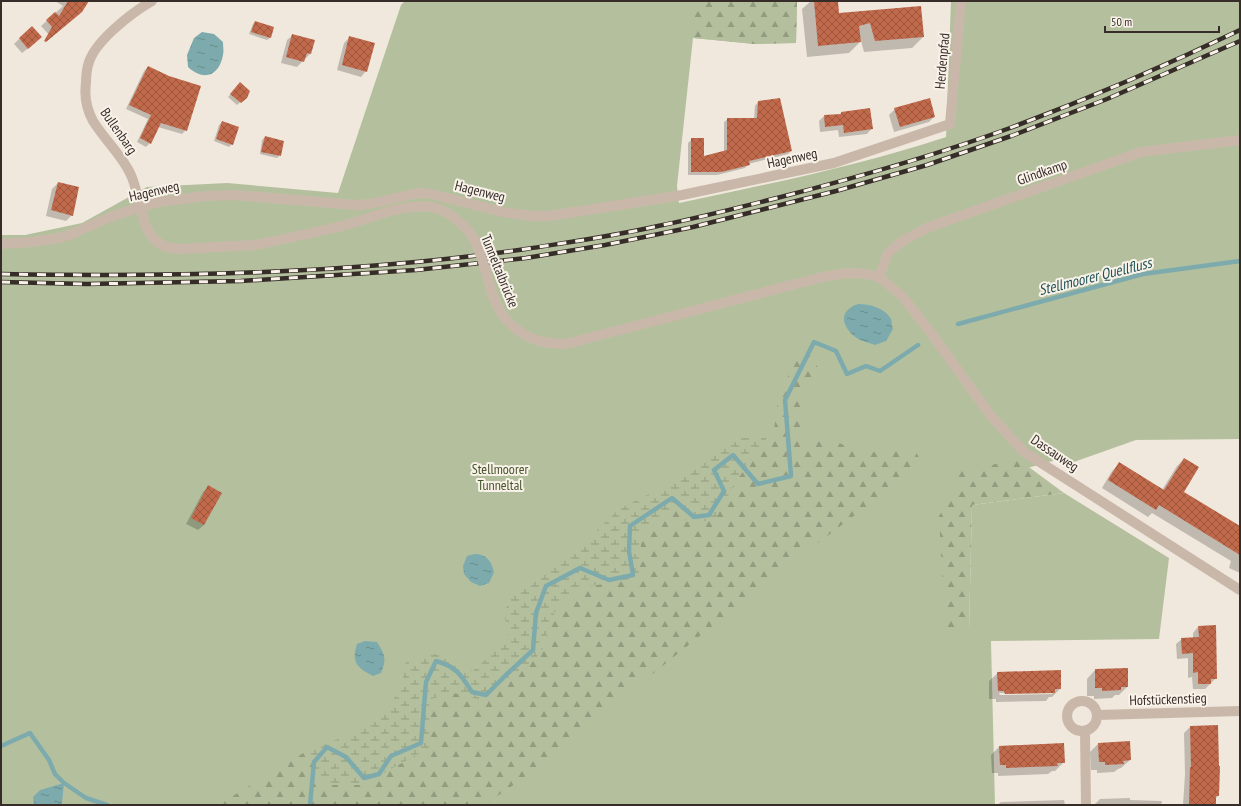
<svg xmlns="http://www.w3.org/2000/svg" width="1241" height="806" viewBox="0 0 1241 806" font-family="'PT Sans Narrow',sans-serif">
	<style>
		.green { fill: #b4c09d }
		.forest { fill: url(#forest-firs) }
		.wetland { fill: url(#wetland-marsh) }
		.water { fill: url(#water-ripples) }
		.shadow { fill: #0003; fill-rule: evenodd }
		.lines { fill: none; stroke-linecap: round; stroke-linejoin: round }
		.stream { stroke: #7dabad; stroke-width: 4.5 }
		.building { fill: url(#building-cross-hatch) }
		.minor { stroke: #c9b8a9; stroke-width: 10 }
		.rail-casing { stroke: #362d29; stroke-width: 4.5 }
		.rail { stroke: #f9f2e9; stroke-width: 3; stroke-dasharray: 9; stroke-linecap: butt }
		.minor-bridge { stroke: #c9b8a9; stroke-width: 10 }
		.labels { text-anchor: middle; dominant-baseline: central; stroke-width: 4; stroke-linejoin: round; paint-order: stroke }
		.street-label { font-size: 14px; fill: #362d29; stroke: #f9f2e9 }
		.park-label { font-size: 14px; fill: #45542d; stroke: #f9f2e9 }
		.water-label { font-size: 15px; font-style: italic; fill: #205257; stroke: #f9f2e9 }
	</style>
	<defs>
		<pattern id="forest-firs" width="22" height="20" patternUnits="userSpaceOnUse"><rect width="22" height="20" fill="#b4c09d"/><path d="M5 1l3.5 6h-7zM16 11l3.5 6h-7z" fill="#939c80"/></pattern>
		<pattern id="wetland-marsh" width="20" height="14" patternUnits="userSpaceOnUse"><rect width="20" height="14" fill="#b4c09d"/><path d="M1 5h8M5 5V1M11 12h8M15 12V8" fill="none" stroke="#939c80"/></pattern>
		<pattern id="water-ripples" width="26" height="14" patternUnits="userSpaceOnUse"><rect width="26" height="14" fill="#7dabad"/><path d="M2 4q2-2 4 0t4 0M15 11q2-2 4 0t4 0" fill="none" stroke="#678c8d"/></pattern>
		<pattern id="building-cross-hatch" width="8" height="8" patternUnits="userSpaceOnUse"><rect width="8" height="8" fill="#c1694b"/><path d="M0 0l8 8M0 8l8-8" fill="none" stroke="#9e573e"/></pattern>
	</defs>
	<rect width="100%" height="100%" fill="#f1e8dd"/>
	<path class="green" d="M 405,1 L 797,1 L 796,43 L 755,44 L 693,38 L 677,186 L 679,203 C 768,184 859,166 946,137 L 951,1 L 1240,1 L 1240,439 L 1136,440 L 1071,463 L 1063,458 L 968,485 L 969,631 L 972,505 L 1064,493 L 1169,558 L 1159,639 L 991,641 L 995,805 L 1,805 L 1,235 L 25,235 L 82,223 L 147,187 L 227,183 L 338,193 L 401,5 Z"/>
	<g class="forest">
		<path d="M 696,1 L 797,1 L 796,43 L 755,44 L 693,38 Z"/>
		<path d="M 803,347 L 819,369 L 806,382 L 801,403 L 800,439 L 823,437 L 866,453 L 913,447 L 923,464 L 782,570 L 518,782 L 484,805 L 218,805 L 305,752 L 326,785 L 431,699 L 455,693 L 485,701 L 541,653 L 555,611 L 584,587 L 639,578 L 641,535 L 674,508 L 716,518 L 736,481 L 774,429 L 779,394 Z"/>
		<path d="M 1018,459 L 1064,493 L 972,505 L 969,631 L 945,631 L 939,516 L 956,487 L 956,469 L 991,465 Z"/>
	</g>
	<path class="wetland" d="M 741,438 L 767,438 L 736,481 L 716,518 L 690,525 L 674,508 L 641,535 L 639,578 L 584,587 L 555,611 L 541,653 L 485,701 L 455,693 L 431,699 L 429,748 L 362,785 L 326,785 L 305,752 L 356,732 L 388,710 L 402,684 L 406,661 L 431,653 L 453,659 L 473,671 L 509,638 L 504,613 L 513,591 L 538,577 L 577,550 L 619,509 L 681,478 Z"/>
	<g class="water">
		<path d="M 202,32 L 214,34 L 223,42 C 223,46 224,51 223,55 C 219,77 203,81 188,67 L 187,55 L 194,38 Z"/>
		<path d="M 858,304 C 870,304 885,308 891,319 C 892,322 892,327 893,329 L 886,341 L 875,345 C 870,343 865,342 860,340 C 849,334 836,318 850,308 C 852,306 856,305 858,304 Z"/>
		<path d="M 474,554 C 487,554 491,561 494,572 L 489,583 L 480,586 L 471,582 L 464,574 L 463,566 L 467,556 Z"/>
		<path d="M 365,641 L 377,642 C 385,655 387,659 381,673 L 373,676 C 357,668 351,662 357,644 Z"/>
		<path d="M 64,783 L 62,803 L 61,805 L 34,805 L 33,797 L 40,790 Z"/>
	</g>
	<g class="shadow">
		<path d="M 55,1 L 88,1 L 51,37 L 41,26 L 63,6 Z"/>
		<path d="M 811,1 L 837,1 L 838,14 L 923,37 L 912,48 L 864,52 L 861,41 L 849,53 L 807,57 L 802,9 Z"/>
		<path d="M 255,22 L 273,27 L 270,38 L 267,40 L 249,34 L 253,24 Z"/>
		<path d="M 293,35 L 313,41 L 310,54 L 297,67 L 281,63 L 287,40 Z"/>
		<path d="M 350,37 L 366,71 L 361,77 L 337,70 L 344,43 Z"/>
		<path d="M 20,38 L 35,43 L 22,53 L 14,44 Z"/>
		<path d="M 148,67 L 186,130 L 182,134 L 158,127 L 150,143 L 146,147 L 137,142 L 148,119 L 126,109 L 144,71 Z"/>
		<path d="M 240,84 L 246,97 L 237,105 L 228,97 Z"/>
		<path d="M 758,102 L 791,151 L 788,154 L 748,164 L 745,168 L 717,175 L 688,175 L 688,143 L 692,139 L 703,157 L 724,152 L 724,122 L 728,119 L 754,119 L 755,106 Z"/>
		<path d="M 895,109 L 934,117 L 929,122 L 894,132 L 889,115 Z"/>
		<path d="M 841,113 L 872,128 L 867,134 L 839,137 L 838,130 L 820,132 L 819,121 L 824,116 L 840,115 Z"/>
		<path d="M 222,122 L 232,144 L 229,147 L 214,141 L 219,125 Z"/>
		<path d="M 265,137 L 280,155 L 277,158 L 260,154 L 262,140 Z"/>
		<path d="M 58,183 L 72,215 L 66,221 L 46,216 L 52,189 Z"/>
		<path d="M 1184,459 L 1182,492 L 1240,538 L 1240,573 L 1229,568 L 1231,561 L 1152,513 L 1148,517 L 1102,488 L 1112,471 L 1119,464 L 1162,490 L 1177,466 Z"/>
		<path d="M 209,487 L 204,525 L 198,530 L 186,524 L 203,492 Z"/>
		<path d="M 1198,627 L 1216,678 L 1205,689 L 1193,689 L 1192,677 L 1188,678 L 1188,658 L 1177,659 L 1176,644 L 1182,639 L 1193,638 L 1193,633 Z"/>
		<path d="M 1095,670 L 1127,687 L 1119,695 L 1115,695 L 1112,698 L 1094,699 L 1094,696 L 1087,696 L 1087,679 Z"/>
		<path d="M 998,673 L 1060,689 L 1052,697 L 1049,697 L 1046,701 L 996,702 L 996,699 L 989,699 L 989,681 ZM 1054,692 L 1052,694 L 1000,695 L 999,693 Z"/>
		<path d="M 1190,727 L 1219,767 L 1218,796 L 1215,799 L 1215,805 L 1183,805 L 1185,774 L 1184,733 Z"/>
		<path d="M 1098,744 L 1130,760 L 1121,768 L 1118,769 L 1114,772 L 1097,773 L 1097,770 L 1091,770 L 1090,752 Z"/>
		<path d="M 999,747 L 1064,762 L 1055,771 L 1052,771 L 1048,774 L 998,776 L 998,773 L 992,773 L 991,755 Z"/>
		<path d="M 1130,798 L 1130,800 L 1162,801 L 1161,805 L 1094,805 L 1100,799 Z"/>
		<path d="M 1064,800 L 1065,805 L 997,805 L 1001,802 Z"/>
	</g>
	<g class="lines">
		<g class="stream">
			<path d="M 958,324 L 1143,274 L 1240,261"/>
			<path d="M 1,746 L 30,733 L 49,760 L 55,774 L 64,783 L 86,798 L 107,805"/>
			<path d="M 310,805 L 314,762 L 327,747 L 346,757 L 364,778 L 379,774 L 391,756 L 421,743 L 426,682 L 436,661 C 457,667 461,675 472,692 L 486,695 L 507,674 L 533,650 L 536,613 L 546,586 L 580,568 L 609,580 L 633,575 L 629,551 L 630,526 L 672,498 L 694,517 L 709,515 L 724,491 L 714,470 L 733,455 L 758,484 L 791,476 L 785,400 L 814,342 L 836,351 L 847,374 L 866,366 L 880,371 L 918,345"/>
		</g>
	</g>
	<g class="building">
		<path d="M 68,1 L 89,1 L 82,12 L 46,42 L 44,41 L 52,27 L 46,20 L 55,12 L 59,16 Z"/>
		<path d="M 814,1 L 838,1 L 839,13 L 921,6 L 924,37 L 875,41 L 870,23 L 859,26 L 861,42 L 818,46 Z"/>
		<path d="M 255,21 L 274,27 L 271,38 L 251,32 Z"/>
		<path d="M 32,26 L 42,37 L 28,49 L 19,38 Z"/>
		<path d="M 292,34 L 315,40 L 311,54 L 307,53 L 304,62 L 286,57 Z"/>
		<path d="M 349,36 L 375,43 L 367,72 L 342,65 Z"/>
		<path d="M 148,66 L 169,76 L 201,86 L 187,131 L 161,123 L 151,144 L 140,138 L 151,115 L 129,105 Z"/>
		<path d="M 240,82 L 250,91 L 247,98 L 241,103 L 230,94 Z"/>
		<path d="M 780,98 L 792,151 L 749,161 L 750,165 L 721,172 L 691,172 L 691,138 L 704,138 L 704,156 L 727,150 L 727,118 L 757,118 L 758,101 Z"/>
		<path d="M 930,98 L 935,117 L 900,127 L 894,108 Z"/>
		<path d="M 870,108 L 873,129 L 844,133 L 843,125 L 825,127 L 824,115 L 841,114 L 841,112 Z"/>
		<path d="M 222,121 L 239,127 L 233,145 L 216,139 Z"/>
		<path d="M 265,136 L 284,141 L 281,156 L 261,152 Z"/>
		<path d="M 58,182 L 79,187 L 73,216 L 51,210 Z"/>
		<path d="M 1184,458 L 1199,467 L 1184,492 L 1240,526 L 1240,555 L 1159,505 L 1156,510 L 1108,480 L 1119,462 L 1164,490 Z"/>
		<path d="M 208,485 L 222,493 L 204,525 L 191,518 Z"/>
		<path d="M 1216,625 L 1217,679 L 1211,679 L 1211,684 L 1198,684 L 1198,672 L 1193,673 L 1193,653 L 1182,654 L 1181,638 L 1199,637 L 1198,626 Z"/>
		<path d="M 1128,668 L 1128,687 L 1121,687 L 1121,690 L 1102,691 L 1102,688 L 1095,688 L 1095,669 Z"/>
		<path d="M 1061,670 L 1061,689 L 1055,689 L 1055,693 L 1005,694 L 1004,691 L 998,691 L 997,672 Z"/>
		<path d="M 1218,725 L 1219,766 L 1220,766 L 1219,796 L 1216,796 L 1216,805 L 1189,805 L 1190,767 L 1191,767 L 1190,726 Z"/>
		<path d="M 1130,741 L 1131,760 L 1123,761 L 1124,764 L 1105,765 L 1105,762 L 1099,762 L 1098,743 Z"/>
		<path d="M 1064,743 L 1065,763 L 1057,763 L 1058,766 L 1006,768 L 1006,765 L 1000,765 L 999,746 Z"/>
	</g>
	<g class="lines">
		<g class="minor">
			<path d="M 152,1 C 133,12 96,40 89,62 C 87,68 86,76 86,83 C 84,97 86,108 93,121 C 104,139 121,154 130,173 C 142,196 138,236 166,247 C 170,248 174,248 178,249 L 255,245"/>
			<path d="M 1,244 L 32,242 L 59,238 L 72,234 L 110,217 L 141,207 L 159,202 L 206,196 L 234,195 L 356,205 L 370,204 L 418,193 L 431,194 L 503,212 L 531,216 L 550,216 L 682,195 L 834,163 L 950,124 L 961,1"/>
			<path d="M 879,277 L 888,253 L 902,241 L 929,227 L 1141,152 L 1240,140"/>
			<path d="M 685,313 L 822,277 L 847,273 L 866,274 L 879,277 L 902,296 L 931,333 L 991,416 L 1024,452 L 1240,590"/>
			<circle cx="1082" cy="716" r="15"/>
			<path d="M 1097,715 L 1240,711"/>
			<path d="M 1085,731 L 1086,805"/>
		</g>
		<defs>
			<g id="rail">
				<path d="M 1,274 C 176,277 352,274 526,249 C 570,242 614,236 658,226 C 698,218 737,208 777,198 C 855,178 934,156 1010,128 C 1088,99 1165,66 1240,30"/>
				<path d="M 1,282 L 87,284 L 241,281 L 416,270 L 526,258 L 605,245 L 693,227 L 836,191 L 927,165 L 1011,136 L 1107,99 L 1240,41"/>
			</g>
		</defs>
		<use href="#rail" class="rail-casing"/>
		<use href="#rail" class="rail"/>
		<path class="minor-bridge" d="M 255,245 C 284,239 313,233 342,226 C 368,219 403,203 431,207 C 439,208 446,212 453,217 C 460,222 467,228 472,236 C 483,254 486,276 493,296 C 505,329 532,345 566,344 L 685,313"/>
	</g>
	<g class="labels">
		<g class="street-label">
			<text transform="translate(942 61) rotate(-85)">Herdenpfad</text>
			<text transform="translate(119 131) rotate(55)">Bullenbarg</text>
			<text transform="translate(792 158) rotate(-12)">Hagenweg</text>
			<text transform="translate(1042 172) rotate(-19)">Glindkamp</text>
			<text transform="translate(154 191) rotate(-13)">Hagenweg</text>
			<text transform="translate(480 191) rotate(14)">Hagenweg</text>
			<text transform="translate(500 271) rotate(68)">Tunneltalbrücke</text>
			<text transform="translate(1055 453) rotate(34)">Dassauweg</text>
			<text transform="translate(1168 699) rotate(-2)">Hofstückenstieg</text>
		</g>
		<g class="park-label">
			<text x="500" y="469">Stellmoorer<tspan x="500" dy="16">Tunneltal</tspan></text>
		</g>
		<g class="water-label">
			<text transform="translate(1095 276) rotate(-14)">Stellmoorer Quellfluss</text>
		</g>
	</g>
	<rect width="1241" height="806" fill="none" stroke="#362d29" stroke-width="4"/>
	<path d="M1105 26v6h114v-6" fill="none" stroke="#362d29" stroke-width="2"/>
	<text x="1111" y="26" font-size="12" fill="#362d29" stroke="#f9f2e9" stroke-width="3" paint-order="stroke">50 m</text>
</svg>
